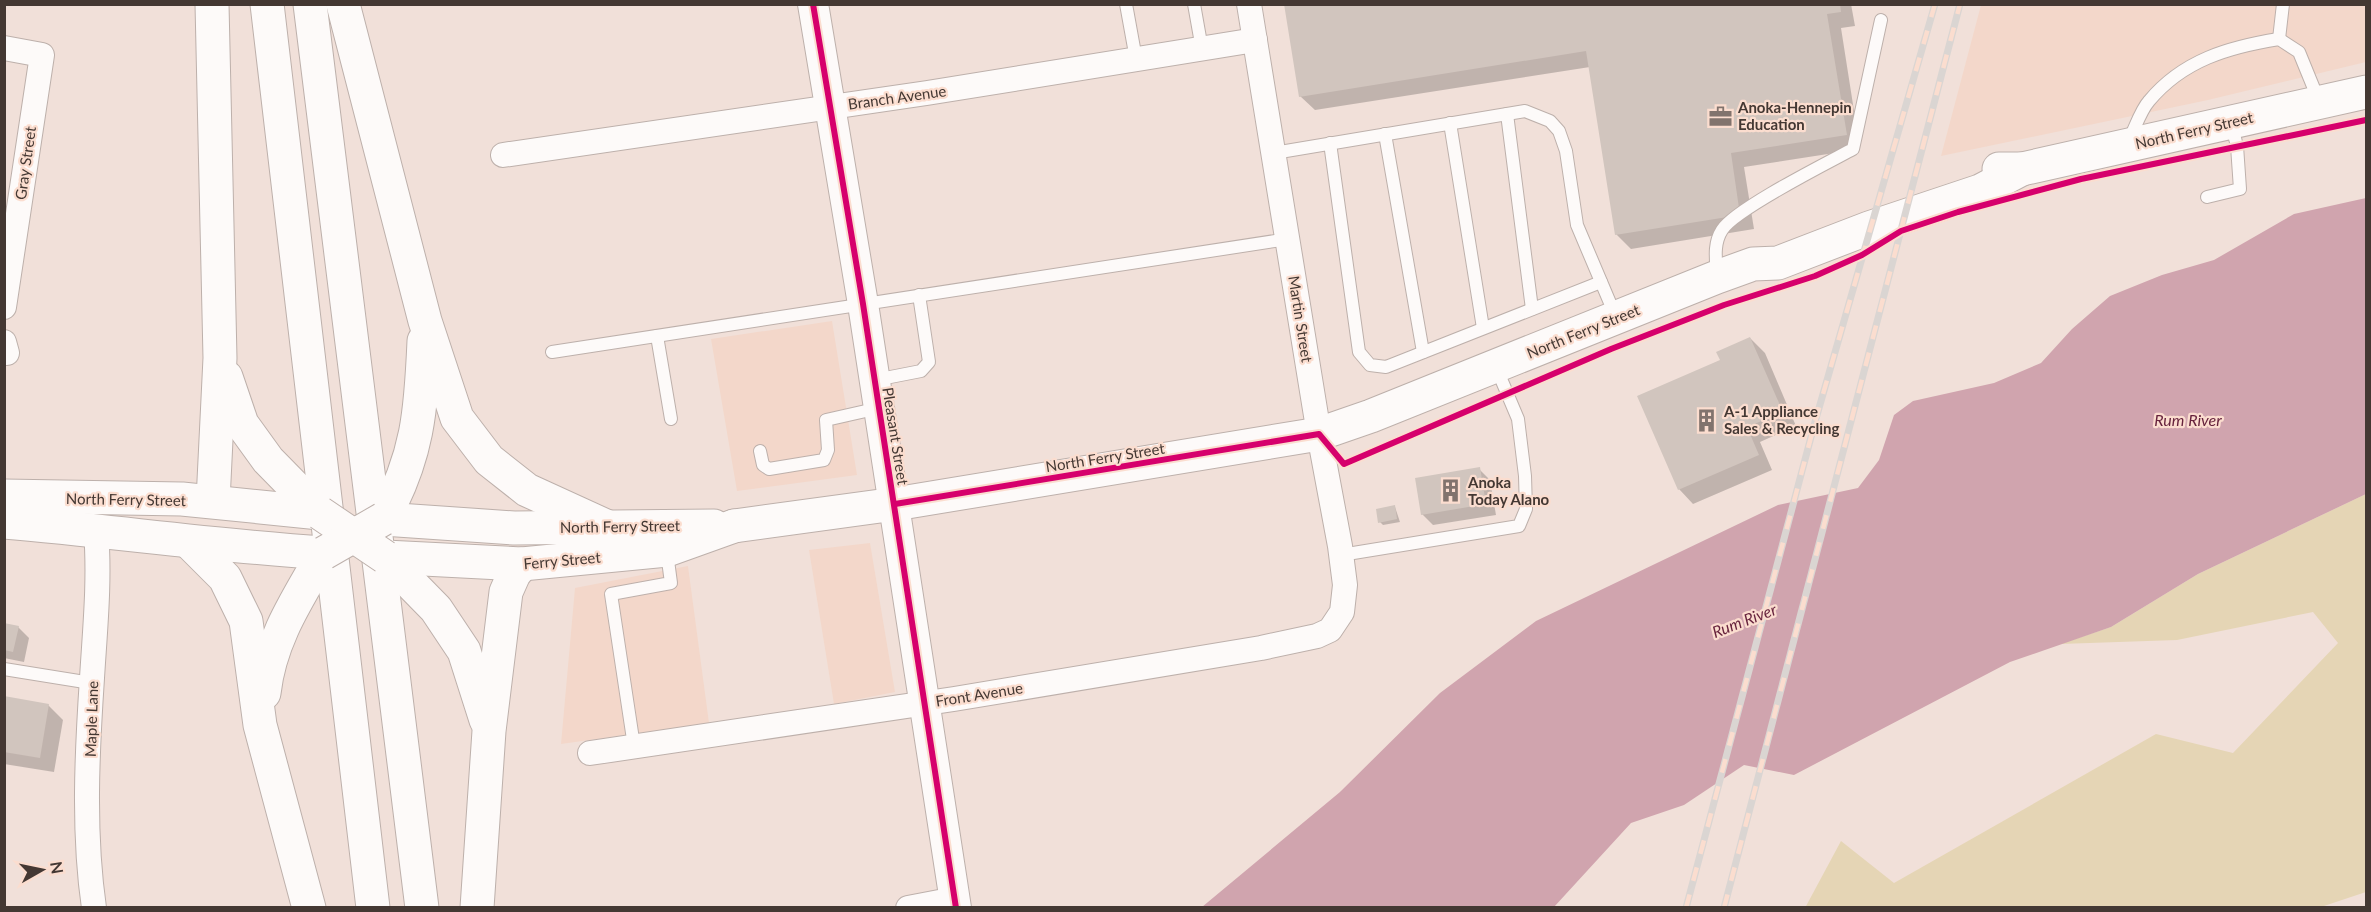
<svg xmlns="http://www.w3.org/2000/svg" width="2371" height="912" viewBox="0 0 2371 912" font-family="Lato,sans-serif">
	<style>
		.built { fill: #f3d7ca }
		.green { fill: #e5d5b5 }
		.water { fill: #d0a4ae }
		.shadow { fill: #0003 }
		.building { fill: #d1c5be }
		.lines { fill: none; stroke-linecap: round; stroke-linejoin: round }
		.service-casing { stroke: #bdb0ab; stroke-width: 14 }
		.minor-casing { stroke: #bdb0ab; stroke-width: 26 }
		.tertiary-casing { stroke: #bdb0ab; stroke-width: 32 }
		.secondary-casing { stroke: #bdb0ab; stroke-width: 35 }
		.trunk-casing { stroke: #bdb0ab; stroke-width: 35 }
		.motorway-casing { stroke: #bdb0ab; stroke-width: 35 }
		.service { stroke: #fdfaf9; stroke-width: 12 }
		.minor { stroke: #fdfaf9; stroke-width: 24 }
		.tertiary { stroke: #fdfaf9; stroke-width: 30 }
		.secondary { stroke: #fdfaf9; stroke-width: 33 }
		.trunk { stroke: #fdfaf9; stroke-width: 33 }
		.motorway { stroke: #fdfaf9; stroke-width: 33 }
		.rail-casing { stroke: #dad5d2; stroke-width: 7 }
		.rail { stroke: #fbddcf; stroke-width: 4.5; stroke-dasharray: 14; stroke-linecap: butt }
		.motorway-bridge-casing { stroke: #bdb0ab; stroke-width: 35; stroke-linecap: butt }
		.motorway-bridge { stroke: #fdfaf9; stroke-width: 33 }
		.cycleway-casing { stroke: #fbddcf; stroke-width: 10 }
		.cycleway { stroke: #d6006c; stroke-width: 6 }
		.labels { text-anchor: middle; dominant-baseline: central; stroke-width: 4.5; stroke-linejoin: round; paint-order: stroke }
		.street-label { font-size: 15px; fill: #443833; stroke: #fbddcf }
		.poi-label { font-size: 15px; font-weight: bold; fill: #443833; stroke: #fbddcf; text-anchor: start }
		.water-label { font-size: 16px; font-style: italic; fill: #67233d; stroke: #fbddcf }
	</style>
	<rect width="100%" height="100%" fill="#f1e0d9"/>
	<g class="built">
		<path d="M 1981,5 L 2366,5 L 2366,62 L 2208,100 L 1941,156 Z"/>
		<path d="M 832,321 L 857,475 L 737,491 L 711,339 Z"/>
		<path d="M 870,543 L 895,692 L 834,704 L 809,550 Z"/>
		<path d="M 688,566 L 709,723 L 561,744 L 575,588 Z"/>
	</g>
	<path class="green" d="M 2366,494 L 2366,892 L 2318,908 L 1805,908 L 1841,841 L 1894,883 L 2156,734 L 2233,753 L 2338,643 L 2313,612 L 2177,640 L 2060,644 L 2111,627 L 2198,574 Z"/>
	<path class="water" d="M 2366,198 L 2366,494 L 2198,574 L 2111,627 L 2010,662 L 1794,775 L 1744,765 L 1684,805 L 1631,823 L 1554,907 L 1202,907 L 1340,792 L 1440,693 L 1536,621 L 1778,505 L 1858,488 L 1879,460 L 1894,415 L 1913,401 L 1994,383 L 2041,363 L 2072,329 L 2110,296 L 2162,275 L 2214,260 L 2294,214 Z"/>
	<g class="shadow">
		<path d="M 1286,4 L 1851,4 L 1855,26 L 1841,28 L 1860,149 L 1744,167 L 1754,229 L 1631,249 L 1616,234 L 1590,67 L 1315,110 L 1300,96 Z"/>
		<path d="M 1750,338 L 1765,353 L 1796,426 L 1760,442 L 1772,470 L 1693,504 L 1679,489 L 1722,361 Z"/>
		<path d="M 1479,469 L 1490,480 L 1496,515 L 1433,525 L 1422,514 Z"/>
		<path d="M 1395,507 L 1400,522 L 1383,525 L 1380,522 Z"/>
		<path d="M 4,624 L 18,627 L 29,638 L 24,662 L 4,658 Z"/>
		<path d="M 4,698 L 48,705 L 63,720 L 54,772 L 4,764 Z"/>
	</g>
	<g class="building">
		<path d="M 1284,4 L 1840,4 L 1841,12 L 1827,14 L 1847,135 L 1731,153 L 1740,215 L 1615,235 L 1586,51 L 1299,97 Z"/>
		<path d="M 1750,337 L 1783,412 L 1747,427 L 1759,455 L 1678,490 L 1637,396 L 1720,360 L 1716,352 Z"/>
		<path d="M 1480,467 L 1486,504 L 1421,515 L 1415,478 Z"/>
		<path d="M 1395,505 L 1397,519 L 1378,523 L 1376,509 Z"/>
		<path d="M 4,623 L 19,626 L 13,652 L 4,650 Z"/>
		<path d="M 4,696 L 49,704 L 40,758 L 4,752 Z"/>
	</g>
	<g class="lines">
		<defs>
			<g id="service">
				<path d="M 1126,4 L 1136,59"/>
				<path d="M 1194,4 L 1202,49"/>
				<path d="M 2279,39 L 2283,4"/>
				<path d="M 1507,114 L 1532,309"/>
				<path d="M 1450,123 L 1483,328"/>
				<path d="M 1385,134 L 1423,352"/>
				<path d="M 2128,142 C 2135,129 2140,111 2149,101 C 2183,60 2229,47 2279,39 L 2299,52 L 2319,101"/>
				<path d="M 1330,143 L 1359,352 L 1370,365 L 1386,367 L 1601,282"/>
				<path d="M 1274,153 L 1525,111 L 1550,121 L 1559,131 L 1566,151 L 1577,225 L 1616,317"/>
				<path d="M 2207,197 L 2240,189 L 2237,146 L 2231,123"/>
				<path d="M 1717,276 C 1716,260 1713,244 1722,230 C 1735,209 1827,163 1853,149 L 1881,20"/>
				<path d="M 657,336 L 671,419"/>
				<path d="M 552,352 L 1288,239"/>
				<path d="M 875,380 L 921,371 L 929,362 L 919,295"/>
				<path d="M 760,451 L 763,465 L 769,469 L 824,460 L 828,450 L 826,420 L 879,408"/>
				<path d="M 1341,555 L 1519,526 L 1526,509 L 1525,476 L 1518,419 L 1496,367"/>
				<path d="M 4,669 L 91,683"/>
				<path d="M 634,746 L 611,594 L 671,583 L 667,553"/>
			</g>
			<g id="minor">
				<path d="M 4,48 L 42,55 L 4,307"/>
				<path d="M 503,155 L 927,93 L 1255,40"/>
				<path d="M 4,342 L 7,353"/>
				<path d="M 590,753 L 954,699 L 1261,648 L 1317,636 L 1330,630 L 1342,612 L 1345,585 L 1340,546 L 1319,434 L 1249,4"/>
				<path d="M 94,908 C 83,832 87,753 92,678 C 95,629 100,580 96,531"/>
				<path d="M 908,908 L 955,899"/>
			</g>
			<path id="tertiary" d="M 813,4 L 863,304 L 956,908"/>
			<g id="secondary">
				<path d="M 1999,169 L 2022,169 L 2366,92"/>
				<path d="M 734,526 L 895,504 L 1319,434 L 1371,416 L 1717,277 L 1753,264 L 1778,263 L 1869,228 L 1980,191 L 2022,169"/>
			</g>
			<g id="trunk">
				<path d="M 4,496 L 182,499 L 320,513"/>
				<path d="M 383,519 L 514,528 L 714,526"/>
				<path d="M 4,522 C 111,531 217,546 324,553"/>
				<path d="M 385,557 L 522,564 L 667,550 L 734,526"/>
			</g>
			<g id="motorway">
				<path d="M 212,4 L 220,358 L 213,501"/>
				<path d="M 267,4 L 373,908"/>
				<path d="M 310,4 L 422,908"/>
				<path d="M 343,4 L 425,321 L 457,418 L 489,460 L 527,490 L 608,527"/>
				<path d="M 226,377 L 242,424 L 268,460 L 320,513"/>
				<path d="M 383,519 C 418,456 421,411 424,341"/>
				<path d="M 189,542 L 225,578 L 246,621 L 260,725 L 309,908"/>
				<path d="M 385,557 L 436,609 L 464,651 L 486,720"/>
				<path d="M 264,693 C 270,639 298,598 324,553"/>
				<path d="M 477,908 L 489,731 L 506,592 L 514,574 L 522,564"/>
			</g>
		</defs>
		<use href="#service" class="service-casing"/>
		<use href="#minor" class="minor-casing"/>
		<use href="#tertiary" class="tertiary-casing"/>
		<use href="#secondary" class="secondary-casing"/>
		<use href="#trunk" class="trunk-casing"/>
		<use href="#motorway" class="motorway-casing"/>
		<use href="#service" class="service"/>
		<use href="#minor" class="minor"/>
		<use href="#tertiary" class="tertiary"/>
		<use href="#secondary" class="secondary"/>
		<use href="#trunk" class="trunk"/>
		<use href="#motorway" class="motorway"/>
		<defs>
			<g id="rail">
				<path d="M 1686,908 L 1815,422 L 1935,4"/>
				<path d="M 1724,908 L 1960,4"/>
			</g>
		</defs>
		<use href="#rail" class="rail-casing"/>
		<use href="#rail" class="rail"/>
		<defs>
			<g id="motorway-bridge">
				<path d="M 320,513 L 385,557"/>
				<path d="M 324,553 L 383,519"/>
			</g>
		</defs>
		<use href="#motorway-bridge" class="motorway-bridge-casing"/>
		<use href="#motorway-bridge" class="motorway-bridge"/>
		<defs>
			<g id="cycleway">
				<path d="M 813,4 L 863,304 L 956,908"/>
				<path d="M 895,504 L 1319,434 L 1344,464 L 1611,349 L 1724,305 L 1815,276 L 1862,255 L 1901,231 L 1958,212 L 2081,179 L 2366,120"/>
			</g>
		</defs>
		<use href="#cycleway" class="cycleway-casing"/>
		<use href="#cycleway" class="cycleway"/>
	</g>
	<defs>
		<symbol id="office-bare" viewBox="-9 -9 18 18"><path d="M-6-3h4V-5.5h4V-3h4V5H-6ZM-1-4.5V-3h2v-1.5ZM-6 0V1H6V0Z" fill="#81736d" stroke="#fbddcf" stroke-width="2.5" paint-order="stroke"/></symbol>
		<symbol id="building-bare" viewBox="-9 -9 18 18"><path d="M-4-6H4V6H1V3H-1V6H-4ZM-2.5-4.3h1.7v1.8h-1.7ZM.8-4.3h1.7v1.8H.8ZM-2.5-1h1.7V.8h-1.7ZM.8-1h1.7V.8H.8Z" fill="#81736d" stroke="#fbddcf" stroke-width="2.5" paint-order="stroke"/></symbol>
	</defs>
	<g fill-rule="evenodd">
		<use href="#office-bare" x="1704" y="100" width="33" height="33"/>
		<use href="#building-bare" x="1690" y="404" width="33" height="33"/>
		<use href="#building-bare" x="1434" y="474" width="33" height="33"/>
	</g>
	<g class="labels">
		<g class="street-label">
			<text transform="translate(897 97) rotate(-8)">Branch Avenue</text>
			<text transform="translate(2194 130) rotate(-13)">North Ferry Street</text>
			<text transform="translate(25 163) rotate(-82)">Gray Street</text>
			<text transform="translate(1301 319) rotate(81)">Martin Street</text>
			<text transform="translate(1583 331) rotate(-22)">North Ferry Street</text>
			<text transform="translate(896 436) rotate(81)">Pleasant Street</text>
			<text transform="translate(1105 457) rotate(-9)">North Ferry Street</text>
			<text transform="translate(126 499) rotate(1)">North Ferry Street</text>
			<text transform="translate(620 526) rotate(-1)">North Ferry Street</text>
			<text transform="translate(562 560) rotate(-5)">Ferry Street</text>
			<text transform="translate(979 694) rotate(-9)">Front Avenue</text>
			<text transform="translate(91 719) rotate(-88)">Maple Lane</text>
		</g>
		<g class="poi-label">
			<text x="1738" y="107">Anoka-Hennepin<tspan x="1738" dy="17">Education</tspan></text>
			<text x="1724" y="411">A-1 Appliance<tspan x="1724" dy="17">Sales &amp; Recycling</tspan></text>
			<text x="1468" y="482">Anoka<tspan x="1468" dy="17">Today Alano</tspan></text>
		</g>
		<g class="water-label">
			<text x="2188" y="419">Rum River</text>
			<text transform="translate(1744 620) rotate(-21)">Rum River</text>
		</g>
	</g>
	<rect width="2371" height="912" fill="none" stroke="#443833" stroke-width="12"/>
	<g transform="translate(42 870) rotate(81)" stroke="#fbddcf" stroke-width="4.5" paint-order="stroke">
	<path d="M0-4.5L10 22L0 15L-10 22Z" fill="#443833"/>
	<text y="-9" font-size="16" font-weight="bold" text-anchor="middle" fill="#443833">N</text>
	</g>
</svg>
